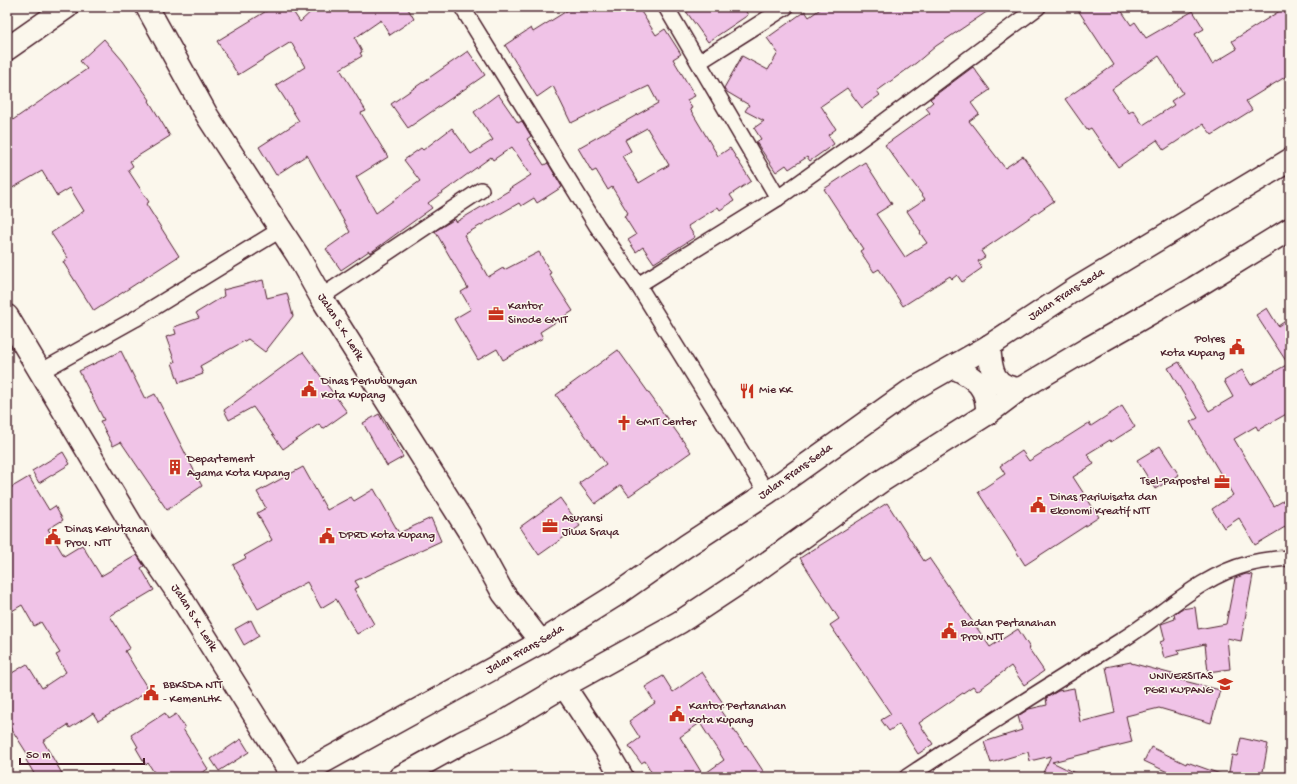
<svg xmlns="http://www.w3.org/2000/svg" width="1297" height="784" viewBox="0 0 1297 784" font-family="'Gochi Hand',sans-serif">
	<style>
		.building { fill: #f0c3e7; stroke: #4a1f2b; fill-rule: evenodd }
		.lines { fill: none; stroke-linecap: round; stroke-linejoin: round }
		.street-casing { stroke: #4a1f2b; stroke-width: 18 }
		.secondary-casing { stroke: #4a1f2b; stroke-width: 25 }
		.primary-casing { stroke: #4a1f2b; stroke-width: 25 }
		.street { stroke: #fbf7ec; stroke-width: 15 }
		.secondary { stroke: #fbf7ec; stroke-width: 22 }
		.primary { stroke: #fbf7ec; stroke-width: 22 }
		.labels { text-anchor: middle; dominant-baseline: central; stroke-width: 3; stroke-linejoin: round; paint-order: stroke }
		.street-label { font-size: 12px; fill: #4a1f2b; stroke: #fbf7ec }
		.poi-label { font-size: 12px; fill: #4a1f2b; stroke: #fbf7ec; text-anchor: start }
	</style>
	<rect width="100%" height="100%" fill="#fbf7ec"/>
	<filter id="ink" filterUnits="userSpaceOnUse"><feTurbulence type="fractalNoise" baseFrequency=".025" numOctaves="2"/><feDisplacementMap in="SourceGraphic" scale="8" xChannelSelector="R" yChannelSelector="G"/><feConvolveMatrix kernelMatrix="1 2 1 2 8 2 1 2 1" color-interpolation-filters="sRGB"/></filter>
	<g filter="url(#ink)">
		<g class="building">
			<path d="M 273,7 L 290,7 L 300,22 L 316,7 L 407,7 L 414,19 L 390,35 L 381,20 L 355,38 L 362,52 L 360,53 L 362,56 L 340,69 L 366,111 L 361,113 L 388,157 L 356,177 L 376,213 L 420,181 L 404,160 L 421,148 L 423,150 L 452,128 L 471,154 L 493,140 L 474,112 L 498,94 L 518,123 L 522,121 L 531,136 L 527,139 L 544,165 L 548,163 L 562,187 L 537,203 L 534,198 L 521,206 L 519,203 L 464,235 L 488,277 L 503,268 L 504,270 L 539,252 L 551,273 L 549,274 L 573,311 L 540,332 L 543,338 L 503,360 L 497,349 L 478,360 L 454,319 L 471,309 L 461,292 L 468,288 L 435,231 L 455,219 L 456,222 L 510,190 L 509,189 L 531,175 L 512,147 L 493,160 L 491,157 L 428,203 L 432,208 L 370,253 L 369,251 L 341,270 L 326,249 L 350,232 L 307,155 L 276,175 L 259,147 L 299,121 L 276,85 L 305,67 L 291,42 L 238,75 L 217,41 Z"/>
			<path d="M 573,7 L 638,7 L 656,35 L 665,29 L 681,54 L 673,59 L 695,96 L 687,100 L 692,108 L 690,109 L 718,156 L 730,148 L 751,181 L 730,195 L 734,201 L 720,210 L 718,207 L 688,226 L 695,237 L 654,263 L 643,247 L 636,252 L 628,240 L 636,235 L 624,216 L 628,213 L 612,187 L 608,190 L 596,170 L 592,172 L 578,148 L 658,103 L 649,86 L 571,123 L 553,86 L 537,97 L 505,45 L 531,28 L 533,32 ZM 647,128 L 669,165 L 639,183 L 622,156 L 631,151 L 625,140 Z"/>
			<path d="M 683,7 L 743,7 L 748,15 L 708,42 Z"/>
			<path d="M 823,7 L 994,7 L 936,46 L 916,63 L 877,91 L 880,95 L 862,108 L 847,88 L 821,106 L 836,129 L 828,135 L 834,144 L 810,161 L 807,157 L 789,169 L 786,165 L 776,172 L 756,142 L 761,139 L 754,128 L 764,121 L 745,111 L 749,105 L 727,92 L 724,88 L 742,56 L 768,70 L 778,53 L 767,38 L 805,11 L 809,17 Z"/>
			<path d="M 1076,7 L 1119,7 L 1131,25 L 1135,22 L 1146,38 L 1193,11 L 1204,29 L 1195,34 L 1212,64 L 1237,49 L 1232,41 L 1286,7 L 1290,7 L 1290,74 L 1246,101 L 1252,110 L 1212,135 L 1203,124 L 1164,150 L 1157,140 L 1118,167 L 1091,128 L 1087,130 L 1065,99 L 1114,65 ZM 1159,56 L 1183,93 L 1171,101 L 1174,105 L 1143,125 L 1133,110 L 1129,113 L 1112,89 Z"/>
			<path d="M 104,39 L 123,61 L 150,100 L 149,101 L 170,136 L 130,161 L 133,166 L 128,170 L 149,202 L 146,204 L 179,256 L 94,311 L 63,262 L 68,258 L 51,233 L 84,211 L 70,188 L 57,196 L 42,171 L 7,191 L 7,124 L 87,69 L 80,61 Z"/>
			<path d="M 468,51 L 485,75 L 408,128 L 391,104 Z"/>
			<path d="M 973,67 L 990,90 L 971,103 L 979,114 L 969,121 L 1005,168 L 1023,156 L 1054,201 L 981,251 L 985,257 L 978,261 L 982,268 L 962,282 L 957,275 L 952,279 L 950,276 L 903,306 L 879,269 L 874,272 L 860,251 L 863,249 L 824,189 L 865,162 L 892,204 L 876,214 L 905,257 L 927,243 L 920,233 L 921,232 L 907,211 L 925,199 L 885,145 L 930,113 L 926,108 L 933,102 L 930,99 Z"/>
			<path d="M 263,280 L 267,298 L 287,293 L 293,316 L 265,352 L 248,339 L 200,366 L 203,374 L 179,383 L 172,363 L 175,362 L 166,337 L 176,334 L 174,327 L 199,318 L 196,313 L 224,296 L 223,290 Z"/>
			<path d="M 1267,308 L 1278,326 L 1290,318 L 1290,412 L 1258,430 L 1256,426 L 1234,439 L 1274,506 L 1290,497 L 1290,524 L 1255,545 L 1239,518 L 1224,528 L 1212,509 L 1233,495 L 1190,422 L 1198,418 L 1168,368 L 1179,362 L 1209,411 L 1233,397 L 1224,381 L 1242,370 L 1251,385 L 1288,364 L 1256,315 Z"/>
			<path d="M 618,350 L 691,452 L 629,496 L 621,485 L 595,504 L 579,483 L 606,464 L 556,395 Z"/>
			<path d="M 121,351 L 145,399 L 155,394 L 202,486 L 167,510 L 121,442 L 113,446 L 100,421 L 104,420 L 79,371 Z"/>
			<path d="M 303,352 L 347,412 L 323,429 L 319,424 L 283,449 L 253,407 L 229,420 L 224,410 Z"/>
			<path d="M 1122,406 L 1135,427 L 1111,442 L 1110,440 L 1087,454 L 1094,464 L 1073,477 L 1099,517 L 1025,565 L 978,492 L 1005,474 L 1000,466 L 1022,451 L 1029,461 L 1089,423 L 1091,426 Z"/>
			<path d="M 379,414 L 403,457 L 387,466 L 363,423 Z"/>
			<path d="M 1160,446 L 1179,475 L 1155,489 L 1137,460 Z"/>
			<path d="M 63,452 L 70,464 L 39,483 L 32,471 Z"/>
			<path d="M 303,467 L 327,510 L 351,497 L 354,501 L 374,489 L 399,533 L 431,518 L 441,541 L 355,581 L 359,587 L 354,589 L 374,624 L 357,634 L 336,599 L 321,608 L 307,582 L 258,609 L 233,565 L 246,558 L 244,556 L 272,540 L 257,513 L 266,508 L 257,492 Z"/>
			<path d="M 29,477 L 49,510 L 55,506 L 63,520 L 48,529 L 64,556 L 82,545 L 101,576 L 137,555 L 144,566 L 141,568 L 154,590 L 110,616 L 130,648 L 125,651 L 149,691 L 98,721 L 93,713 L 70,728 L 68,725 L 43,741 L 64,777 L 36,777 L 26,760 L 30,758 L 7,722 L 7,676 L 27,664 L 42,688 L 66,672 L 56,655 L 60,653 L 41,622 L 34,626 L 22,605 L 7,614 L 7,490 Z"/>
			<path d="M 560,498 L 580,526 L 539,555 L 520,527 Z"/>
			<path d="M 887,503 L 924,561 L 929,558 L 990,647 L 1018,629 L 1030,648 L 1029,649 L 1044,671 L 1024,685 L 1011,666 L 977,691 L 973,686 L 919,723 L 933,744 L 918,754 L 899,724 L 889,731 L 881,720 L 891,714 L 830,625 L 839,619 L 800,558 Z"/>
			<path d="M 1246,574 L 1253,575 L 1241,641 L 1227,638 L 1230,669 L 1208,672 L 1205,644 L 1178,650 L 1179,654 L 1164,658 L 1160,642 L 1165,640 L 1161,624 L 1175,619 L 1174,614 L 1181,609 L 1195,607 L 1198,629 L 1226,624 L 1235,578 Z"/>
			<path d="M 251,620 L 259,636 L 244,645 L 235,629 Z"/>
			<path d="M 1131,662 L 1131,663 L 1176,675 L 1168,677 L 1220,690 L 1211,723 L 1159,708 L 1126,716 L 1132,742 L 1052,762 L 1083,777 L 1041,777 L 1051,756 L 1030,761 L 1028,752 L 991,763 L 984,742 L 1022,730 L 1018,716 L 1029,709 L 1047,705 L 1046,698 L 1058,691 L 1074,688 L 1080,722 L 1115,713 L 1106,667 Z"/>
			<path d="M 702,672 L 725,706 L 720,710 L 745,746 L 746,745 L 767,777 L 654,777 L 645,761 L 641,763 L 629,746 L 640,738 L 629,721 L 655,703 L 645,687 L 663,676 L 673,692 ZM 700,723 L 724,760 L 703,775 L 680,737 Z"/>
			<path d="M 165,713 L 168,719 L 176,714 L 185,728 L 183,729 L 208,769 L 195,777 L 157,777 L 148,763 L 146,765 L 136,748 L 138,747 L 131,735 Z"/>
			<path d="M 1241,738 L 1268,744 L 1262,777 L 1228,777 L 1232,755 L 1237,756 Z"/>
			<path d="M 241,739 L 249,752 L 219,771 L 211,759 Z"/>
			<path d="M 1151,747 L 1186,764 L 1187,762 L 1223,775 L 1223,777 L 1178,777 L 1144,761 Z"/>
		</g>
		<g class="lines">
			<defs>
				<g id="street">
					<path d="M 462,7 L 597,226 L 638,285 L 778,198"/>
					<path d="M 666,7 L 778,198 L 869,133 L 1038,7"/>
					<path d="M 699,62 L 786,7"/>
					<path d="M 638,285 L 767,493"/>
					<path d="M 321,297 L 481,190"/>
					<path d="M 40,372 L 135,319 L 280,230"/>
					<path d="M 907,777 C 978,730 1050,685 1122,640 C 1163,615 1200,576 1248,564 C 1262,560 1276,559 1290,558"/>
				</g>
				<g id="secondary">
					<path id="s1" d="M 147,7 L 208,117 L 298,256 L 321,297 L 470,533 L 503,593 L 541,642"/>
					<path d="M 7,49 L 67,7"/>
					<path id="s2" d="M 7,316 L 136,532 L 180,596 L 293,777"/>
					<path d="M 564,686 L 605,748 L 622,777"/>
				</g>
				<g id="primary">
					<path d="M 989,346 C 991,370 992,387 1020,389"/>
					<path d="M 953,367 C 976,378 988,387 987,414"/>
					<path id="s3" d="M 296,777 L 541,642 L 613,597 L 686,546 L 767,493 L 910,391 L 989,346 L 1077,288 L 1290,160"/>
					<path d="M 400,777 L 461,743 L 500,724 L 564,686 L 680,622 L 742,581 L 880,482 L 987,414 L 1020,389 L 1089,348 L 1128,326 L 1194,288 L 1290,229"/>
				</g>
			</defs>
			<use href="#street" class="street-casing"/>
			<use href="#secondary" class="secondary-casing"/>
			<use href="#primary" class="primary-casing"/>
			<use href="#street" class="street"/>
			<use href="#secondary" class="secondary"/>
			<use href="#primary" class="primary"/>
		</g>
	</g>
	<defs>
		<symbol id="office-bare" viewBox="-9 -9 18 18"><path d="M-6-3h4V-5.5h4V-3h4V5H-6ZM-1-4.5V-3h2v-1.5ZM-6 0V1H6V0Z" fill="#c8321e" stroke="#fbf7ec" stroke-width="2.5" paint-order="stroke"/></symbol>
		<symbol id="civic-bare" viewBox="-9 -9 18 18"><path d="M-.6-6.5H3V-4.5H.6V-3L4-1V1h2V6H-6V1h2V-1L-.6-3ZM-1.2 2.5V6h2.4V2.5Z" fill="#c8321e" stroke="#fbf7ec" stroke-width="2.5" paint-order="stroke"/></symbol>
		<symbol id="restaurant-bare" viewBox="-9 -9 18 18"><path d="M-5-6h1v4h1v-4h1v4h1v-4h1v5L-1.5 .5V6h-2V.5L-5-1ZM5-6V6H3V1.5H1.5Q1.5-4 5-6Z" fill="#c8321e" stroke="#fbf7ec" stroke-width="2.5" paint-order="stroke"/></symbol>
		<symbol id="church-bare" viewBox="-9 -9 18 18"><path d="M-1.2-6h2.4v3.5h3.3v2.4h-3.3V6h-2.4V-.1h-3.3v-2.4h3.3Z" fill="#c8321e" stroke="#fbf7ec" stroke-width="2.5" paint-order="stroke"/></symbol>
		<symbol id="building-bare" viewBox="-9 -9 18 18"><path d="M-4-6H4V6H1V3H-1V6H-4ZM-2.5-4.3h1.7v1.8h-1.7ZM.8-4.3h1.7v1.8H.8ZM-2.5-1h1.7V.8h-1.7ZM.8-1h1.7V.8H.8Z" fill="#c8321e" stroke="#fbf7ec" stroke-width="2.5" paint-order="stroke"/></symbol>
		<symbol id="university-bare" viewBox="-9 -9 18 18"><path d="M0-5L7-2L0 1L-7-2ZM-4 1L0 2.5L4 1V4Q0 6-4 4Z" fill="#c8321e" stroke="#fbf7ec" stroke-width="2.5" paint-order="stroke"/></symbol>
	</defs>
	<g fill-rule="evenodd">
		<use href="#office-bare" x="485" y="303" width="22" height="22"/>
		<use href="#civic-bare" x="1226" y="336" width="22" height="22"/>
		<use href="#civic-bare" x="298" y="378" width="22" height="22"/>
		<use href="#restaurant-bare" x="736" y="380" width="22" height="22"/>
		<use href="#church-bare" x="613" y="412" width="22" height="22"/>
		<use href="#building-bare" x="164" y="456" width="22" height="22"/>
		<use href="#office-bare" x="1211" y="471" width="22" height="22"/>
		<use href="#civic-bare" x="1027" y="494" width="22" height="22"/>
		<use href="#office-bare" x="539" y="515" width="22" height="22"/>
		<use href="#civic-bare" x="316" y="525" width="22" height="22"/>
		<use href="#civic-bare" x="42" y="526" width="22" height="22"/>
		<use href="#civic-bare" x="938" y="620" width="22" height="22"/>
		<use href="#university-bare" x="1214" y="673" width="22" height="22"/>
		<use href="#civic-bare" x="140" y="682" width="22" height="22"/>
		<use href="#civic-bare" x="666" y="703" width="22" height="22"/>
	</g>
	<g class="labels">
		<g class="street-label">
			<text stroke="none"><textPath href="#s3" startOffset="910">Jalan Frans-Seda</textPath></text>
			<text stroke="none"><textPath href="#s1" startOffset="374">Jalan S.K. Lerik</textPath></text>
			<text stroke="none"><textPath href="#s3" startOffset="586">Jalan Frans-Seda</textPath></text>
			<text stroke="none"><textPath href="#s2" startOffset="355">Jalan S.K. Lerik</textPath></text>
			<text stroke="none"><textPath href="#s3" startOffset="262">Jalan Frans-Seda</textPath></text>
		</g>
		<g class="poi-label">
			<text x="508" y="307">Kantor<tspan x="508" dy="14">Sinode GMIT</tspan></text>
			<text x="1225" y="340" text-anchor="end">Polres<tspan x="1225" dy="14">Kota Kupang</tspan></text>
			<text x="321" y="382">Dinas Perhubungan<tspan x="321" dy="14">Kota Kupang</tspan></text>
			<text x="759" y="391">Mie KK</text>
			<text x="636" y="423">GMIT Center</text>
			<text x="187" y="460">Departement<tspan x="187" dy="14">Agama Kota Kupang</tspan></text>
			<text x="1210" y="482" text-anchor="end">Tsel-Parpostel</text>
			<text x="1050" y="498">Dinas Pariwisata dan<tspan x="1050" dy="14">Ekonomi Kreatif NTT</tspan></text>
			<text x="562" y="519">Asuransi<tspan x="562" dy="14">Jiwa Sraya</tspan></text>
			<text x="65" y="530">Dinas Kehutanan<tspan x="65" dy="14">Prov. NTT</tspan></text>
			<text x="339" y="536">DPRD Kota Kupang</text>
			<text x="961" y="624">Badan Pertanahan<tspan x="961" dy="14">Prov NTT</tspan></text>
			<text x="1213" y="677" text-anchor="end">UNIVERSITAS<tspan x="1213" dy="14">PGRI KUPANG</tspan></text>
			<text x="163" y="686">BBKSDA NTT<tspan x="163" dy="14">- KemenLHK</tspan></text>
			<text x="689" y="707">Kantor Pertanahan<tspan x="689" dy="14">Kota Kupang</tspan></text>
		</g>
	</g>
	<rect width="1297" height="784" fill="none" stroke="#fbf7ec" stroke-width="24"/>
	<rect x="12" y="12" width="1273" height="760" fill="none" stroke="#4a1f2b" stroke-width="1.5" filter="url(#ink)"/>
	<path d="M20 758v6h124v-6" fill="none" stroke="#4a1f2b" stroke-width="2"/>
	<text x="26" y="758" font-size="12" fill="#4a1f2b" stroke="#fbf7ec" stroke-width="3" paint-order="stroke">50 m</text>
</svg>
